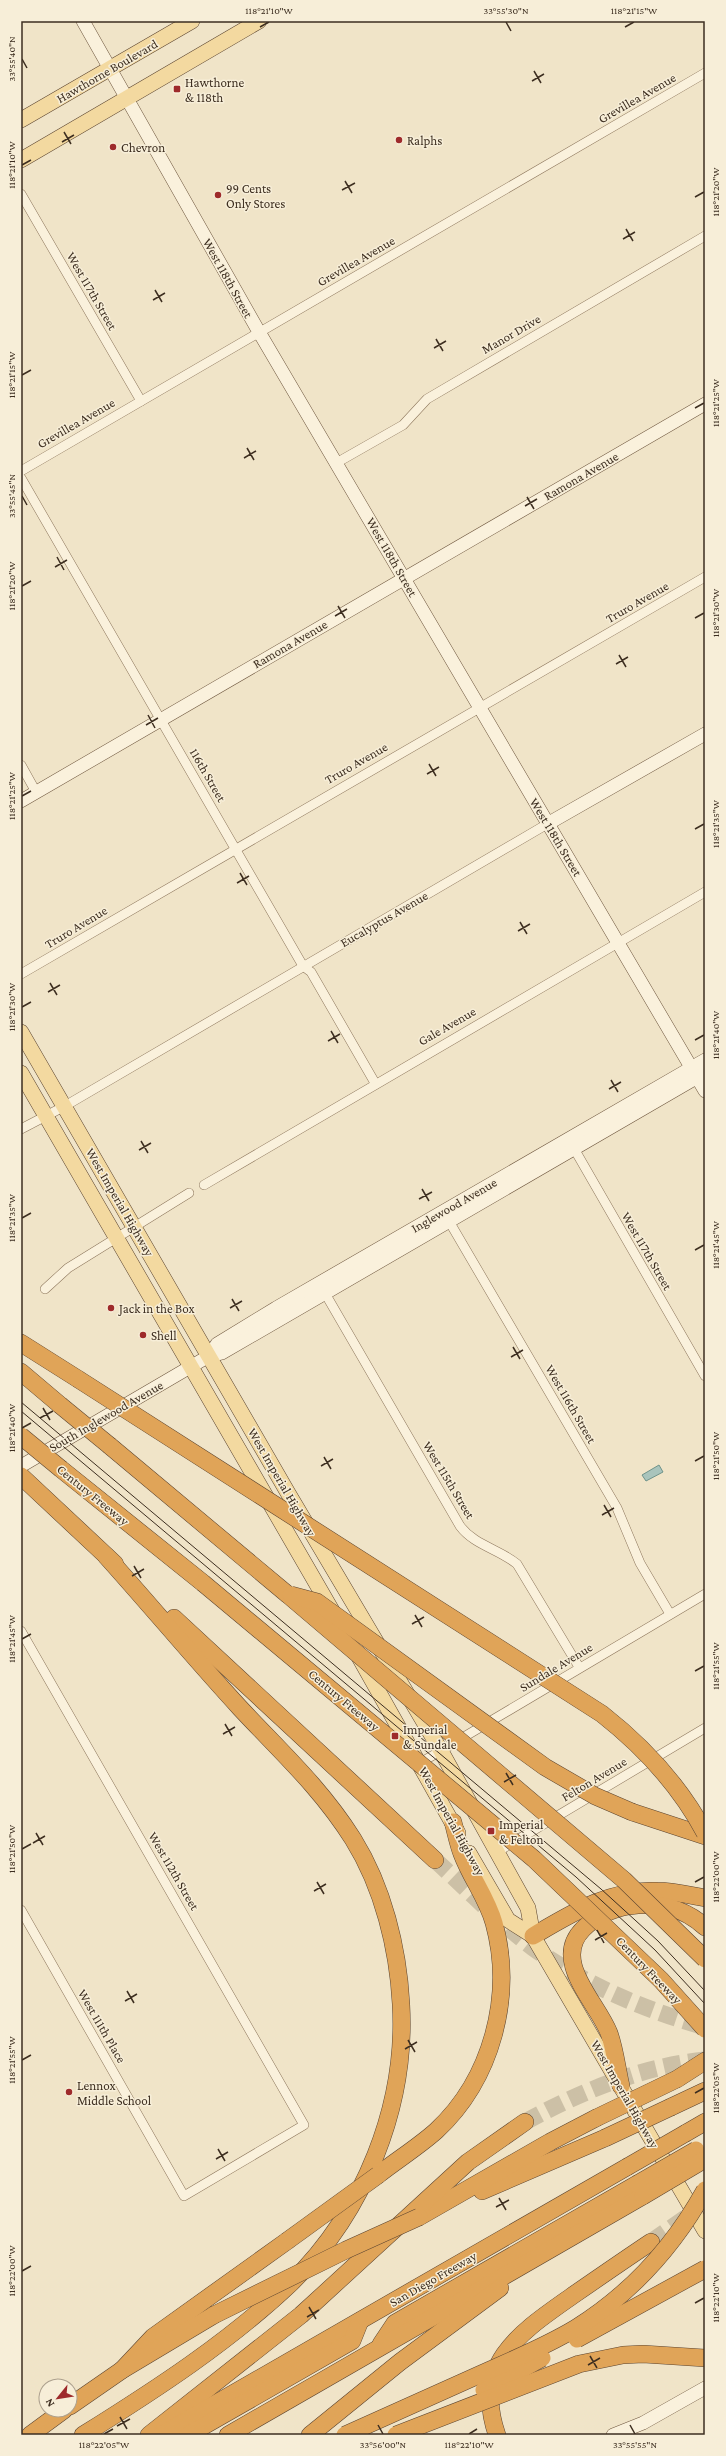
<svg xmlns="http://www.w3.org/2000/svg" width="726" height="2456" viewBox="0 0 726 2456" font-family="'Crimson Pro',serif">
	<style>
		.water { fill: #a9c4bc; stroke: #6f938a }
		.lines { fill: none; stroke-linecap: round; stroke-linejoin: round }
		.highway-tunnel { stroke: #ccc0a6; stroke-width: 17; stroke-dasharray: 17 8; stroke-linecap: butt }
		.street-casing { stroke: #8d765c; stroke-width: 10 }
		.secondary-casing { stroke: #6f573f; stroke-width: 14 }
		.primary-casing { stroke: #5b4430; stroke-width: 16 }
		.highway-casing { stroke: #5b4430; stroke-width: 18 }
		.street { stroke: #faf1dc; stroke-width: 9 }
		.secondary { stroke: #faf1dc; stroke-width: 13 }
		.primary { stroke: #f3d9a0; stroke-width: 15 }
		.highway { stroke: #e0a458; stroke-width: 17 }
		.tram { stroke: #3d2e20; stroke-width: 1 }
		.highway-bridge-casing { stroke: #5b4430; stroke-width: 18; stroke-linecap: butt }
		.highway-bridge { stroke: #e0a458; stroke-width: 17 }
		.ticks { fill: none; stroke: #3d2e20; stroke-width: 1.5 }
		.poi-dot { fill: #9e2a2b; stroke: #f7eed8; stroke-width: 1.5 }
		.labels { text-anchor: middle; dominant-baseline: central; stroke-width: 3; stroke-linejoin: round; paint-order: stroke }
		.street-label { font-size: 13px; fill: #3d2e20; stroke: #f7eed8 }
		.poi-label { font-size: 13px; fill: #3d2e20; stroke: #f7eed8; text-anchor: start }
		.neatline { fill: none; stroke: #3d2e20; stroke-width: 1.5 }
		.ticks-label { font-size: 10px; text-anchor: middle; fill: #3d2e20 }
	</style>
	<rect width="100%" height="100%" fill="#f0e4c8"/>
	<path class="water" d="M 659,1465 L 663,1472 L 646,1481 L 642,1475 Z"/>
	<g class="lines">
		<g class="highway-tunnel">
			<path d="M 435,1860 C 467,1889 498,1921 532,1947 C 583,1984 645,2010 705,2027"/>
			<path d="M 525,2122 C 582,2091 640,2067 705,2060"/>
			<path d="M 651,2242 L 690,2215"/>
		</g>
		<defs>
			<g id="street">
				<path d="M 21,194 L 141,401"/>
				<path d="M 338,462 L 403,425 L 427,399 L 705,236"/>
				<path d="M 21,471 L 705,73"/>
				<path d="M 21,478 L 303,966 L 311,972 L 375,1083"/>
				<path d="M 21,765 L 36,792"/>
				<path d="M 21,974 L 705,577"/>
				<path d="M 21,1129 L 65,1106 L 549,823"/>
				<path d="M 572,1145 L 705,1376"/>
				<path d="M 204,1185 L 705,892"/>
				<path d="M 446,1216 L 617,1508 L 640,1563 L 670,1614"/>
				<path d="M 322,1288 L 460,1526 C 474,1545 499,1549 517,1564 L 579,1667"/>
				<path d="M 45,1289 L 68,1268 L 189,1193"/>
				<path d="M 21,1631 L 304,2125 L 184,2196 L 21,1910"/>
				<path d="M 420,1763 L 705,1594"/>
				<path d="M 497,1852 L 705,1728"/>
			</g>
			<g id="secondary">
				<path d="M 83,21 L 259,332 L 705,1091"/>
				<path d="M 21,801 L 705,404"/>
				<path d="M 549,823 L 705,734"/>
				<path d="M 209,1356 L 217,1344 L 276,1308 L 705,1060"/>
				<path d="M 21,1466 L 209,1356 L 222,1353 L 703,1074"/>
				<path d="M 613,2435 L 643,2423 L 705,2388"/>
			</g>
			<g id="primary">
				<path d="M 21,120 L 192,21"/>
				<path d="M 21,160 L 259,21"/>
				<path d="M 21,1032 L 288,1493 L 441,1751 L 528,1908 L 533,1936 L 705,2231"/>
				<path d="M 21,1073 L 334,1614"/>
				<path d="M 359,1657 L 458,1833"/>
				<path d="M 469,1853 L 508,1920 L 533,1936"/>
			</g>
			<g id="highway">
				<path d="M 21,1343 L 78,1379"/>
				<path d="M 21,1372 L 60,1405"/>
				<path d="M 110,1446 L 287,1594"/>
				<path d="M 61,1469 L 203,1583"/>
				<path d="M 21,1476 L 115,1564"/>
				<path d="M 174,1618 L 435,1860"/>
				<path d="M 632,1812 L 705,1836"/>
				<path d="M 533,1936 C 572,1913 610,1889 657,1891 C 673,1891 689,1895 705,1898"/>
				<path d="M 677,2079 L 705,2061"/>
				<path d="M 621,2086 C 617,2069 615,2049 609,2033 C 597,2002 551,1961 583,1929 C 596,1916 612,1909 629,1906 C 658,1902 683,1907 705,1927"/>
				<path d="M 671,2107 L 705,2091"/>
				<path d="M 686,2133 L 705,2122"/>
				<path d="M 378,2175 C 397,2160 418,2147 436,2131 C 492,2079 514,1996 494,1923 C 487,1898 471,1878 462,1854 C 458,1844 456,1833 453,1822"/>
				<path d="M 482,2191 L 605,2138"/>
				<path d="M 419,2217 L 550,2142 L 596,2118"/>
				<path d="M 381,2344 L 395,2323 L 637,2184"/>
				<path d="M 122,2370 L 153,2337 L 287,2241"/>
				<path d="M 70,2406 L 122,2370 L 214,2315"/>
				<path d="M 30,2435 L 64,2410"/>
				<path d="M 83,2435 C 155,2390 229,2342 291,2283 C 364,2212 407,2106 401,2004 C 398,1948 383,1887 353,1839 C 320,1787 281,1752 240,1708 C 194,1658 151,1606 106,1556"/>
				<path d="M 149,2435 L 301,2315 L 468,2162 L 525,2122"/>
				<path d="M 161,2435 L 627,2167"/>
				<path d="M 188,2435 L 352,2341 L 360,2321"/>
				<path d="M 228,2435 L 643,2196"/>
				<path d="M 310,2435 L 400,2362 L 500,2288"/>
				<path d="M 497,2435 C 472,2363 521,2332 572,2296 C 598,2278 624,2260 651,2242"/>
			</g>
		</defs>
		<use href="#street" class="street-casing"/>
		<use href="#secondary" class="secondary-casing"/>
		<use href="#primary" class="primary-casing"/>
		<use href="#highway" class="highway-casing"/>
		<use href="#street" class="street"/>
		<use href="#secondary" class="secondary"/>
		<use href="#primary" class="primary"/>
		<use href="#highway" class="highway"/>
		<g class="tram">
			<path d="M 21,1402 L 601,1889 L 658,1941 L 705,1991"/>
			<path d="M 21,1411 L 576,1877 L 655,1950 L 705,2004"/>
		</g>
		<defs>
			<g id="highway-bridge">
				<path d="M 78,1379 L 602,1714 C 644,1747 680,1786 705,1833"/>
				<path d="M 60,1405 L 110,1446"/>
				<path d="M 21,1436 L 61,1469"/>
				<path d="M 203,1583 L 534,1859 L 661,1980 L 705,2029"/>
				<path d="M 287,1594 L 624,1880 L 705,1959"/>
				<path d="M 291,1595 L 317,1602 L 545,1767 L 595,1796 L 632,1812"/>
				<path d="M 596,2118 L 677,2079"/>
				<path d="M 605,2138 L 671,2107"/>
				<path d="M 627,2167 L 686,2133"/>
				<path d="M 637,2184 L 696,2150"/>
				<path d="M 643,2196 L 702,2161"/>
				<path d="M 287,2241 L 378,2175"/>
				<path d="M 214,2315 L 346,2250 L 419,2217"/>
				<path d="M 577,2339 L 705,2269"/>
				<path d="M 484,2390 L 542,2358"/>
				<path d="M 345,2435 C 387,2416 430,2397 472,2378 C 507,2362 543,2348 576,2328 C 630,2294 674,2246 705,2190"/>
				<path d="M 396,2435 L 579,2364 L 623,2355 L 643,2354 L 705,2358"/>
			</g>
		</defs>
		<use href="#highway-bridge" class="highway-bridge-casing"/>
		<use href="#highway-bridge" class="highway-bridge"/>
	</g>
	<path class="ticks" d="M 506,22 L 511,31M 260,27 L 269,22M 625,27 L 634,22M 22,59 L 27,68M 534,71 L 541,83M 532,81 L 544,74M 64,132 L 71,144M 62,142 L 74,135M 22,165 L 31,160M 345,181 L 352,193M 342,190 L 355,183M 695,197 L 704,192M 626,229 L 633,241M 623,239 L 635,232M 155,290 L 162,302M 153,300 L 165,293M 436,339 L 443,351M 434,348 L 446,341M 22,375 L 31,370M 695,408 L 704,403M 247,448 L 254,460M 244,458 L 256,451M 22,496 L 27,505M 527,497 L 534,509M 525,506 L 537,499M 57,557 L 64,570M 55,567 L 67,560M 22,586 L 31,581M 338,606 L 345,618M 335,616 L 347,609M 695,618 L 704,613M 619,655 L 626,667M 616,664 L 628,657M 148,715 L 155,728M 146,725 L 158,718M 429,764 L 436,776M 427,774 L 439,767M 22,796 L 31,791M 695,829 L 704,824M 240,873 L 247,885M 237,883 L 249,876M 520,922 L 527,934M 518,931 L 530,924M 50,983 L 57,995M 48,992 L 60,985M 22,1007 L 31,1002M 331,1031 L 338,1043M 695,1040 L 704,1035M 328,1041 L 340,1034M 611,1080 L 618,1092M 609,1089 L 621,1082M 141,1141 L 148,1153M 139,1150 L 151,1143M 422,1189 L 429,1201M 419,1199 L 432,1192M 22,1218 L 31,1213M 695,1250 L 704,1245M 232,1299 L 239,1311M 230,1308 L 242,1301M 513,1347 L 520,1359M 511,1357 L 523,1350M 43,1408 L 50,1420M 40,1418 L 53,1411M 22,1428 L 31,1423M 324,1457 L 331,1469M 695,1461 L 704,1456M 321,1466 L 333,1459M 604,1505 L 611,1517M 602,1515 L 614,1508M 134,1566 L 141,1578M 132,1576 L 144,1569M 415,1615 L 422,1627M 412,1624 L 424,1617M 22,1639 L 31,1634M 695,1671 L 704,1666M 225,1724 L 232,1736M 223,1734 L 235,1727M 506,1773 L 513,1785M 504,1782 L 516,1775M 36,1833 L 43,1845M 33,1843 L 45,1836M 22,1849 L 31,1844M 317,1882 L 324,1894M 695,1882 L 704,1877M 314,1891 L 326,1884M 597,1930 L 604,1943M 595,1940 L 607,1933M 127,1991 L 134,2003M 125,2001 L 137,1994M 408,2040 L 415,2052M 405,2049 L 417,2042M 22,2060 L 31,2055M 695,2093 L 704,2088M 218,2149 L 225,2161M 216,2159 L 228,2152M 499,2198 L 506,2210M 496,2207 L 509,2200M 22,2271 L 31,2266M 695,2303 L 704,2298M 309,2307 L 316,2319M 307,2317 L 319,2310M 590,2356 L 597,2368M 588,2365 L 600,2358M 120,2417 L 127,2429M 378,2425 L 383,2434M 630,2425 L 635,2434M 117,2426 L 130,2419M 104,2434 L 113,2429M 469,2434 L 477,2429"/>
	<g class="poi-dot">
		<rect x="173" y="85" width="8" height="8" rx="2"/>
		<circle cx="399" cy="140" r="4"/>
		<circle cx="113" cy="147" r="4"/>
		<circle cx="218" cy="195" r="4"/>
		<circle cx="111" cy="1308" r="4"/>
		<circle cx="143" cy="1335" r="4"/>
		<rect x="391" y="1732" width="8" height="8" rx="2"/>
		<rect x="487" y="1827" width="8" height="8" rx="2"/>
		<circle cx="69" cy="2092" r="4"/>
	</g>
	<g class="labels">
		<g class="street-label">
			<text transform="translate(107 71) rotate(-30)">Hawthorne Boulevard</text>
			<text transform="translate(637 98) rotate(-30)">Grevillea Avenue</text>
			<text transform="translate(356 261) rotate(-30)">Grevillea Avenue</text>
			<text transform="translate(228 278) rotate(61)">West 118th Street</text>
			<text transform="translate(92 291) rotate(60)">West 117th Street</text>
			<text transform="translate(511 334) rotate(-30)">Manor Drive</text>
			<text transform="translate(76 423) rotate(-30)">Grevillea Avenue</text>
			<text transform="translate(581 476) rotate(-30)">Ramona Avenue</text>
			<text transform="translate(392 557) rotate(60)">West 118th Street</text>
			<text transform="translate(637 602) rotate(-30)">Truro Avenue</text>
			<text transform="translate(290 644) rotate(-30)">Ramona Avenue</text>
			<text transform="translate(356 763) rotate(-30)">Truro Avenue</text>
			<text transform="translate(208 775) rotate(60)">116th Street</text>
			<text transform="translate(556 837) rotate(59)">West 118th Street</text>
			<text transform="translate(384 919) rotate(-30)">Eucalyptus Avenue</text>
			<text transform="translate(76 927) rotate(-31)">Truro Avenue</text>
			<text transform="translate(447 1026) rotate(-30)">Gale Avenue</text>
			<text transform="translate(120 1202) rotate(60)">West Imperial Highway</text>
			<text transform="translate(454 1205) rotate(-30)">Inglewood Avenue</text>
			<text transform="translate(647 1251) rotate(60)">West 117th Street</text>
			<text transform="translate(571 1404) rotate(60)">West 116th Street</text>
			<text transform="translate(106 1416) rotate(-30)">South Inglewood Avenue</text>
			<text transform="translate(449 1480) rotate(59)">West 115th Street</text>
			<text transform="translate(282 1482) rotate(60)">West Imperial Highway</text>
			<text transform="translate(93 1495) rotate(39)">Century Freeway</text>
			<text transform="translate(556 1667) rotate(-31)">Sundale Avenue</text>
			<text transform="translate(344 1700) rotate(40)">Century Freeway</text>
			<text transform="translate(594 1779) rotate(-31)">Felton Avenue</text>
			<text transform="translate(452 1821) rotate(61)">West Imperial Highway</text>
			<text transform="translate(174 1871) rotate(60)">West 112th Street</text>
			<text transform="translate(649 1970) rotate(46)">Century Freeway</text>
			<text transform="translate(102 2026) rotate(60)">West 111th Place</text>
			<text transform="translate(625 2094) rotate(60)">West Imperial Highway</text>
			<text transform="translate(433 2279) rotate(-30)">San Diego Freeway</text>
		</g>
		<g class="poi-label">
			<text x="185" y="82">Hawthorne<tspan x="185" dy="15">&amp; 118th</tspan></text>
			<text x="407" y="140">Ralphs</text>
			<text x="121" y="147">Chevron</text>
			<text x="226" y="188">99 Cents<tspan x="226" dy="15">Only Stores</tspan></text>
			<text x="119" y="1308">Jack in the Box</text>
			<text x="151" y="1335">Shell</text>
			<text x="403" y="1729">Imperial<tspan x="403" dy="15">&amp; Sundale</tspan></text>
			<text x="499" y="1824">Imperial<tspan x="499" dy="15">&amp; Felton</tspan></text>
			<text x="77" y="2085">Lennox<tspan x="77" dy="15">Middle School</tspan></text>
		</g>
	</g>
	<rect width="726" height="2456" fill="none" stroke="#f7eed8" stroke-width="44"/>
	<g transform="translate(58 2398) rotate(240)"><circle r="19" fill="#f7eed8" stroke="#ada18e"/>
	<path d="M0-3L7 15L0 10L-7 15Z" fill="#9e2a2b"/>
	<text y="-6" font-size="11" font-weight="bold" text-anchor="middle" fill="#3d2e20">N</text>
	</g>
	<rect x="22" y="22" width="682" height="2412" class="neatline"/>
	<g class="ticks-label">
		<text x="269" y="14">118°21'10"W</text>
		<text x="506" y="14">33°55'30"N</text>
		<text x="634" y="14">118°21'15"W</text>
		<text transform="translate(11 59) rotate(-90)" y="4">33°55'40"N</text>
		<text transform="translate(11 165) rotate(-90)" y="4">118°21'10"W</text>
		<text transform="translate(715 192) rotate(-90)" y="4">118°21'20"W</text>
		<text transform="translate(11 375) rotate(-90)" y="4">118°21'15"W</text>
		<text transform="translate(715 403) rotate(-90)" y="4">118°21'25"W</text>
		<text transform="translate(11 496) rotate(-90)" y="4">33°55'45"N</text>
		<text transform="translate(11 586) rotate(-90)" y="4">118°21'20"W</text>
		<text transform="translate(715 613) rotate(-90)" y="4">118°21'30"W</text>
		<text transform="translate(11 796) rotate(-90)" y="4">118°21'25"W</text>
		<text transform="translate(715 824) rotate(-90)" y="4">118°21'35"W</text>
		<text transform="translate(11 1007) rotate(-90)" y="4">118°21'30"W</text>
		<text transform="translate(715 1035) rotate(-90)" y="4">118°21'40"W</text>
		<text transform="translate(11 1218) rotate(-90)" y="4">118°21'35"W</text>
		<text transform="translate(715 1245) rotate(-90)" y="4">118°21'45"W</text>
		<text transform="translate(11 1428) rotate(-90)" y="4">118°21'40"W</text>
		<text transform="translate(715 1456) rotate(-90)" y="4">118°21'50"W</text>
		<text transform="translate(11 1639) rotate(-90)" y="4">118°21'45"W</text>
		<text transform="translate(715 1666) rotate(-90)" y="4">118°21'55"W</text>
		<text transform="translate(11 1849) rotate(-90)" y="4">118°21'50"W</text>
		<text transform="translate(715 1877) rotate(-90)" y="4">118°22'00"W</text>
		<text transform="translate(11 2060) rotate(-90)" y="4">118°21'55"W</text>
		<text transform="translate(715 2088) rotate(-90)" y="4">118°22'05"W</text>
		<text transform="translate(11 2271) rotate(-90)" y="4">118°22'00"W</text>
		<text transform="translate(715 2298) rotate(-90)" y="4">118°22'10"W</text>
		<text x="104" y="2448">118°22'05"W</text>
		<text x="383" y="2448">33°56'00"N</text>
		<text x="469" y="2448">118°22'10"W</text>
		<text x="635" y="2448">33°55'55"N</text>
	</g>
</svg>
